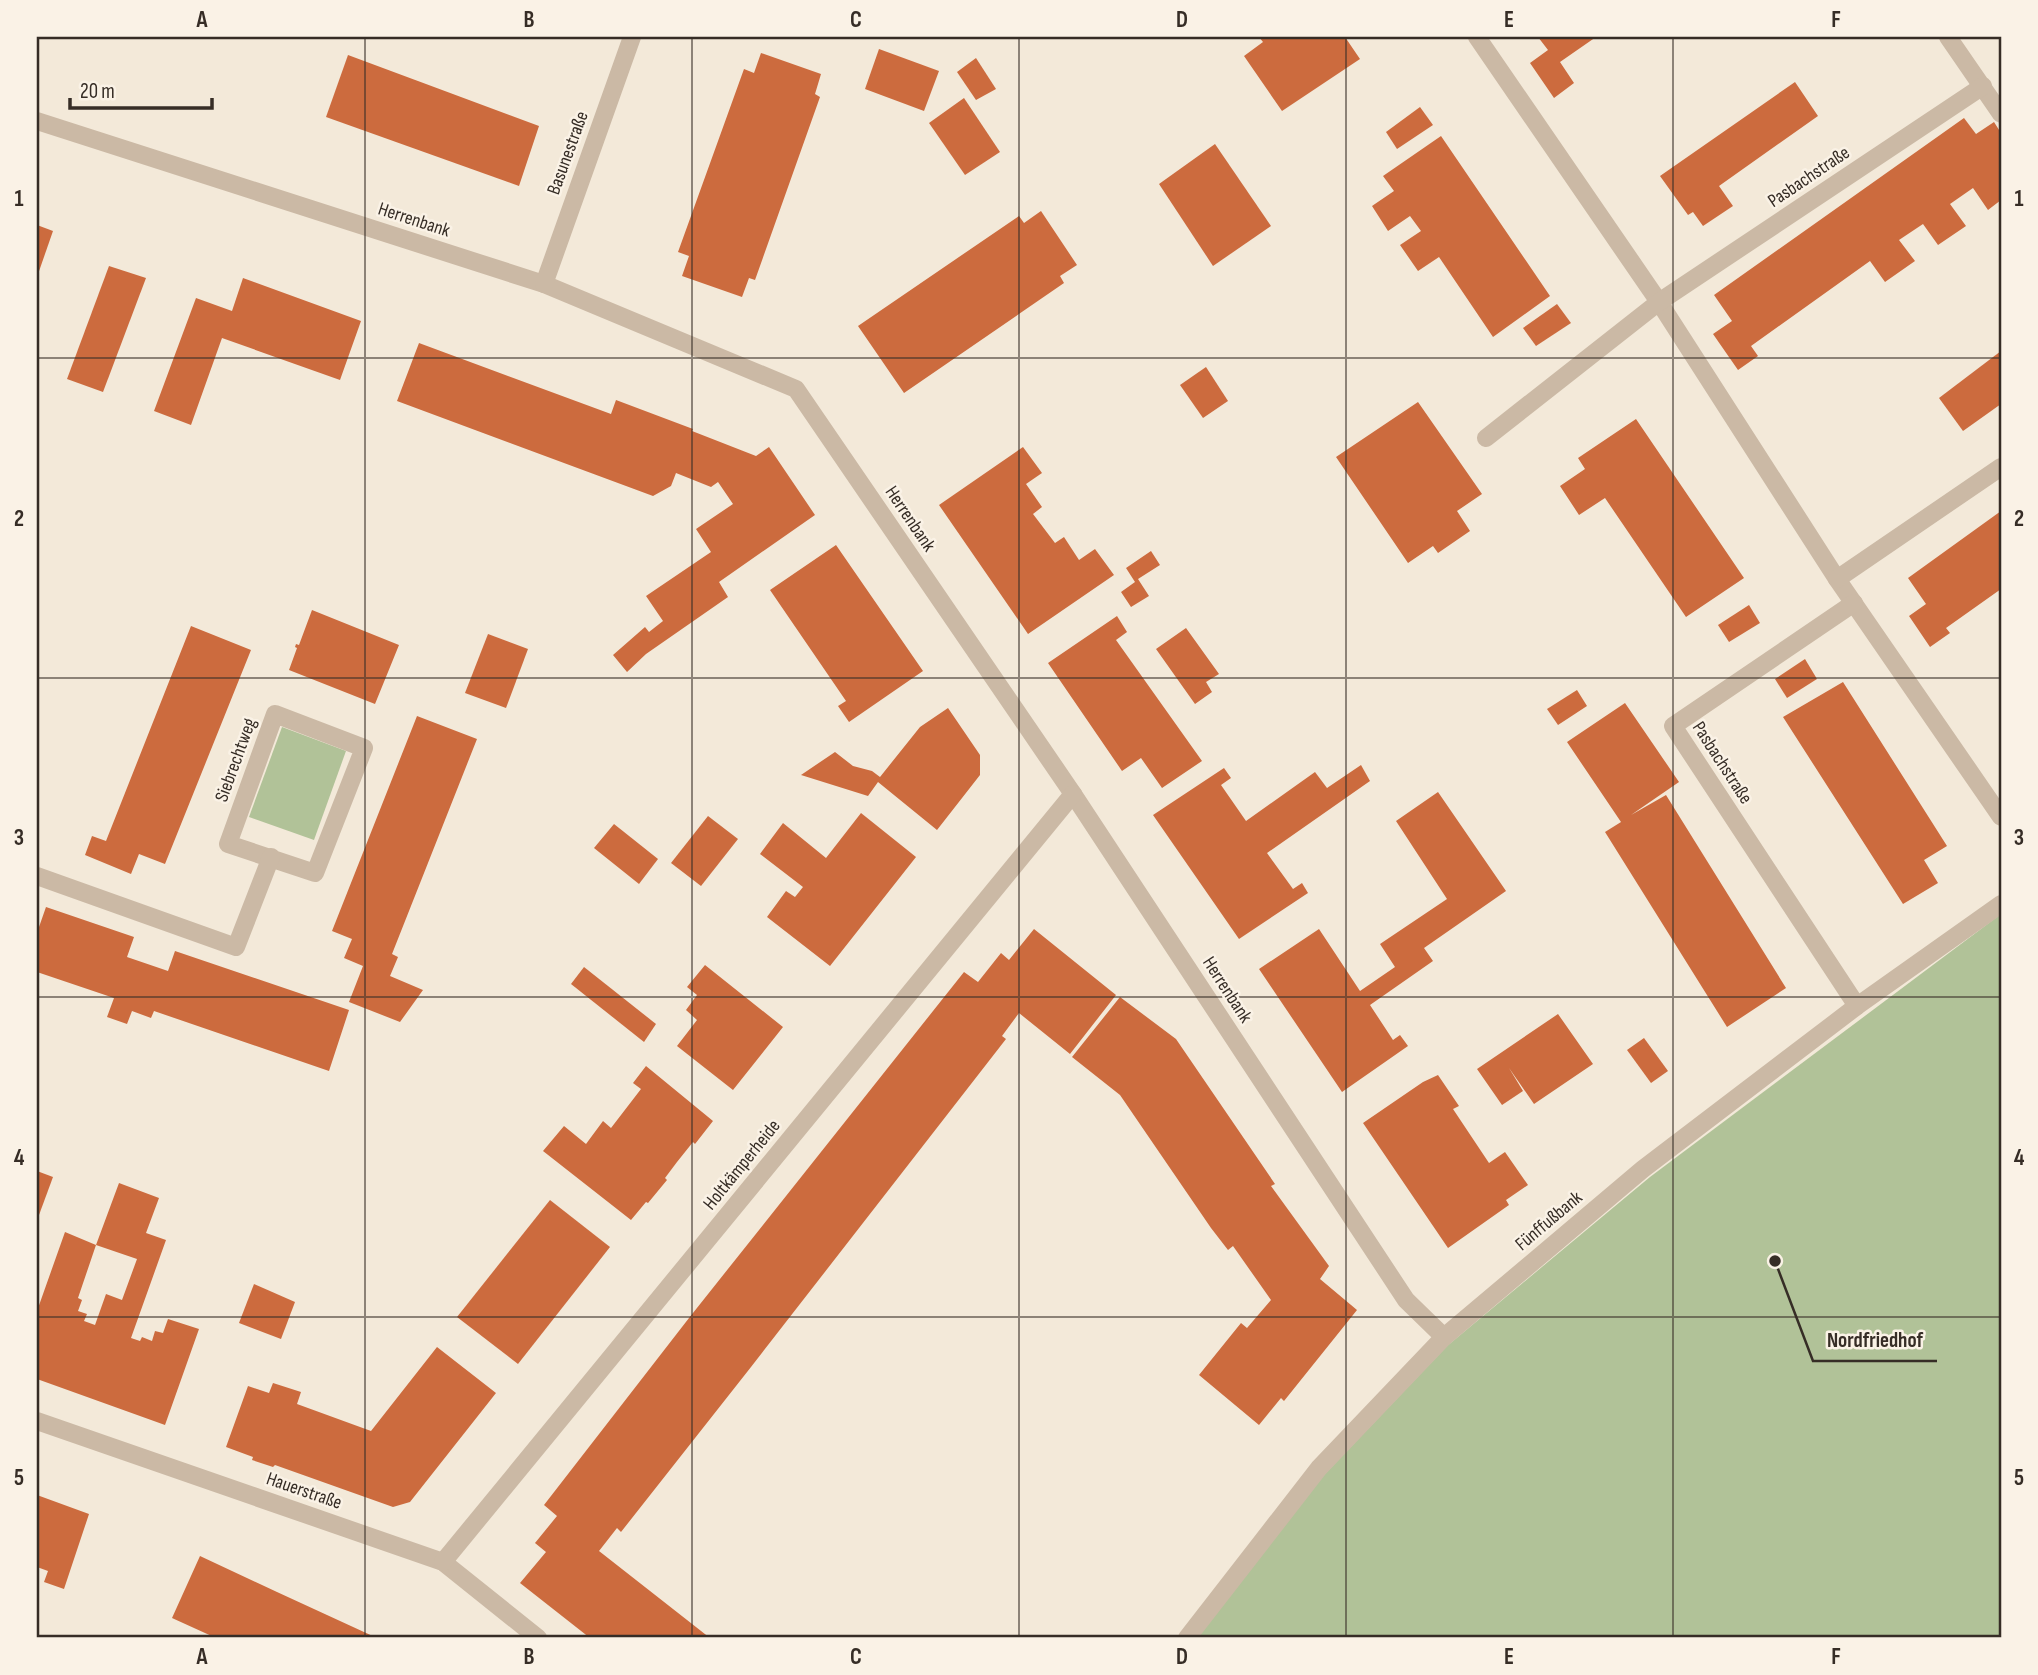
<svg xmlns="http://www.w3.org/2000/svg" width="2038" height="1675" viewBox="0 0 2038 1675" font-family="'Sofia Sans Condensed',sans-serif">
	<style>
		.green { fill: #b1c298 }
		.building { fill: #cc6b3e }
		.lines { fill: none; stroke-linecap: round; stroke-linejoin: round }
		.service { stroke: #cbb9a5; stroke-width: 18 }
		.minor { stroke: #cbb9a5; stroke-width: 18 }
		.grid { fill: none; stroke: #362d26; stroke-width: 2; stroke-opacity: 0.55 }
		.labels { text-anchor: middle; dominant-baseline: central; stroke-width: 5; stroke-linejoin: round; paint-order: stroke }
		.street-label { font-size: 19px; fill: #362d26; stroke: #faf2e6 }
		.leader { fill: none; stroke: #362d26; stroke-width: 2.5 }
		.callout-dot { fill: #362d26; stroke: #faf2e6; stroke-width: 2.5 }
		.callout-label { font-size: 21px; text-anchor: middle; font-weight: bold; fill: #362d26; stroke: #faf2e6; stroke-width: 5; stroke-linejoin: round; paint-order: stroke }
		.neatline { fill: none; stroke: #362d26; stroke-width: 2.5 }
		.grid-label { font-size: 23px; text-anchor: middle; font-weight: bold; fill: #362d26 }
	</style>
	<rect width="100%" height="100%" fill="#f3e9d9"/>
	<g class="green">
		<path d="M 282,727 L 346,751 L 314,840 L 249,817 Z"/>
		<path d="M 2001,914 L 2001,1638 L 1194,1638 L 1321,1478 L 1447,1346 L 1650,1177 Z"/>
	</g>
	<g class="building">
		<path d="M 1259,37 L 1345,37 L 1360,59 L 1282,111 L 1244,56 L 1263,42 Z"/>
		<path d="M 1538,37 L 1596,37 L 1560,62 L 1574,83 L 1554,98 L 1530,63 L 1548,50 Z"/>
		<path d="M 879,49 L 939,71 L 924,111 L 865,89 Z"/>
		<path d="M 761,53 L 821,74 L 815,94 L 820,97 L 755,280 L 749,278 L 742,297 L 682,276 L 689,256 L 678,252 L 744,69 L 754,73 Z"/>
		<path d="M 348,55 L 539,126 L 519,186 L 326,117 Z"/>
		<path d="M 976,58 L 996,89 L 976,100 L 957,72 Z"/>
		<path d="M 1795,82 L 1818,116 L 1719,186 L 1733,206 L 1703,226 L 1693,212 L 1688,215 L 1660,176 Z"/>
		<path d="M 964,98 L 1000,152 L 965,175 L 929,123 Z"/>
		<path d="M 1420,107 L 1433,125 L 1397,149 L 1386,132 Z"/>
		<path d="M 1964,118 L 1976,134 L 1994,122 L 2001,133 L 2001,166 L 1999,167 L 2001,200 L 1988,210 L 1973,188 L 1950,204 L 1966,226 L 1938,245 L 1923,224 L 1899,240 L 1915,261 L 1885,282 L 1870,261 L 1751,346 L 1758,356 L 1738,370 L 1713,334 L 1732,321 L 1714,295 Z"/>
		<path d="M 1441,136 L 1550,296 L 1493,337 L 1439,257 L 1418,271 L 1400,245 L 1421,231 L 1410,216 L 1388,231 L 1372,206 L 1394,191 L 1383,176 Z"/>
		<path d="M 1215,144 L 1271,226 L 1213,266 L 1159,184 Z"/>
		<path d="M 1041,211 L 1077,265 L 1060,276 L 1064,283 L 904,393 L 858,326 L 1019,216 L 1024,223 Z"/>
		<path d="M 37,225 L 53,231 L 37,277 Z"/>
		<path d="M 109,266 L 146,278 L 103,392 L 67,379 Z"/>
		<path d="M 243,278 L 361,321 L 340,380 L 222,338 L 191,425 L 154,411 L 196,298 L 232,311 Z"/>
		<path d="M 1557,304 L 1571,323 L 1536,346 L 1523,328 Z"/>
		<path d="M 419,343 L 611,414 L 616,400 L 693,429 L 692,431 L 756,456 L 769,447 L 815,515 L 719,582 L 728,597 L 646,654 L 627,672 L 613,655 L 645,627 L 649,632 L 663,621 L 646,596 L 711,552 L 696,529 L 733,504 L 718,482 L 711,487 L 676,473 L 671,486 L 653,496 L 397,401 Z"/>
		<path d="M 2001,351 L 2001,404 L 1963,431 L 1939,398 Z"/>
		<path d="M 1206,367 L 1228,401 L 1203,418 L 1180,385 Z"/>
		<path d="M 1418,402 L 1482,494 L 1457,511 L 1470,531 L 1438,553 L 1433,546 L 1408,563 L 1336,457 Z"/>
		<path d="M 1636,419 L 1744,578 L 1686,617 L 1605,498 L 1579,515 L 1560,486 L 1585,469 L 1578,458 Z"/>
		<path d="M 1023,447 L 1042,473 L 1026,484 L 1042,507 L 1033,514 L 1055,543 L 1064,537 L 1079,560 L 1095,549 L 1114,575 L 1028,634 L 939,505 Z"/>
		<path d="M 2001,511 L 2001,589 L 1946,628 L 1950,633 L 1930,647 L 1909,616 L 1926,604 L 1908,578 Z"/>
		<path d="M 836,545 L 923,671 L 849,722 L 838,706 L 846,701 L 770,590 Z"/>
		<path d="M 1151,551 L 1160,565 L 1138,579 L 1149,596 L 1131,607 L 1121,592 L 1135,582 L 1126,568 Z"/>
		<path d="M 1749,605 L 1760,623 L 1729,642 L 1718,625 Z"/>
		<path d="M 312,610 L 399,645 L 375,704 L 289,670 L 297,648 L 295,647 L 296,644 L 299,645 Z"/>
		<path d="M 1117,616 L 1127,632 L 1116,640 L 1202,761 L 1162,788 L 1141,758 L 1122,771 L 1048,663 Z"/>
		<path d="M 191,626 L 251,650 L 165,864 L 139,854 L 131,874 L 85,855 L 92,836 L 106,841 Z"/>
		<path d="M 1186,628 L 1219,674 L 1206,682 L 1212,692 L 1195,704 L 1156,649 Z"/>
		<path d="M 488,634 L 528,649 L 506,708 L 465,693 Z"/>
		<path d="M 1805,659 L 1817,679 L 1787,698 L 1775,679 Z"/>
		<path d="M 1843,682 L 1947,846 L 1924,860 L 1938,883 L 1903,904 L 1783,717 Z"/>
		<path d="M 1577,690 L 1587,706 L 1558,725 L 1547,709 Z"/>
		<path d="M 1625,703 L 1679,782 L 1631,815 L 1666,795 L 1786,988 L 1727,1027 L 1605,832 L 1621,822 L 1567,742 Z"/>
		<path d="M 948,708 L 980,755 L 980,775 L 937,830 L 878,782 L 868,796 L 801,775 L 835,752 L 853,766 L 872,771 L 880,777 L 920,727 Z"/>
		<path d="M 417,716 L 477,739 L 392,954 L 398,957 L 390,976 L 423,990 L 400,1022 L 349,1002 L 363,966 L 344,958 L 352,939 L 332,931 Z"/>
		<path d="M 1361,765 L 1370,781 L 1267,853 L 1293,889 L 1302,883 L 1308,893 L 1239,939 L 1153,815 L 1224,768 L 1231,778 L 1221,785 L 1246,821 L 1315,772 L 1327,788 Z"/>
		<path d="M 1438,792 L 1506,891 L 1424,948 L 1433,961 L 1370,1005 L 1393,1040 L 1400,1035 L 1408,1046 L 1342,1092 L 1259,969 L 1319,929 L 1360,991 L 1395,967 L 1380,944 L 1447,899 L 1396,821 Z"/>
		<path d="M 861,813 L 916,857 L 830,966 L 767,917 L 786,891 L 795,897 L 803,887 L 760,854 L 783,823 L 826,858 Z"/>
		<path d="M 708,816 L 738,839 L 701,886 L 671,863 Z"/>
		<path d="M 614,824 L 658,859 L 639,884 L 594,848 Z"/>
		<path d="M 46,907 L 134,937 L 127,957 L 168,971 L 175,951 L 349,1010 L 329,1071 L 154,1011 L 151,1018 L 132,1011 L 127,1024 L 107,1017 L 114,998 L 37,972 L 37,927 L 39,927 Z"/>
		<path d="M 1034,929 L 1116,995 L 1070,1054 L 1019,1013 L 1002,1036 L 1006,1039 L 751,1367 L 621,1532 L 617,1528 L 599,1551 L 710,1638 L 590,1638 L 520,1583 L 546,1552 L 535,1543 L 557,1516 L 544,1505 L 689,1318 L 964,972 L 978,982 L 1001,953 L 1009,960 Z"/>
		<path d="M 705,965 L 783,1027 L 733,1090 L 677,1046 L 697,1020 L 686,1010 L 697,995 L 687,987 Z"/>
		<path d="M 584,967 L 656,1024 L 644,1042 L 571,984 Z"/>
		<path d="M 1120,997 L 1176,1039 L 1275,1184 L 1271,1186 L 1329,1266 L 1320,1279 L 1357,1310 L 1284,1401 L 1281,1398 L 1259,1425 L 1199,1375 L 1241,1323 L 1247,1328 L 1271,1300 L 1233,1246 L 1228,1250 L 1211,1228 L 1120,1095 L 1072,1057 Z"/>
		<path d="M 1558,1014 L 1593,1064 L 1534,1104 L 1509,1068 L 1523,1091 L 1502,1105 L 1477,1069 Z"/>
		<path d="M 1644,1038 L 1668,1071 L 1651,1083 L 1627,1050 Z"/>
		<path d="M 646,1066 L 713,1121 L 695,1144 L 693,1142 L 677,1162 L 665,1178 L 667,1180 L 648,1203 L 646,1202 L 631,1220 L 543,1151 L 564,1126 L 586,1144 L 603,1121 L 611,1128 L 641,1089 L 633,1083 Z"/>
		<path d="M 1438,1075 L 1459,1106 L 1453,1109 L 1489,1163 L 1505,1152 L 1528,1185 L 1506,1200 L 1509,1205 L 1448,1248 L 1363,1123 L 1423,1082 Z"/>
		<path d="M 37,1171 L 53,1177 L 39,1215 L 37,1214 Z"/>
		<path d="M 119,1183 L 159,1198 L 146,1233 L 166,1240 L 131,1338 L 140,1341 L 142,1337 L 152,1341 L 155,1331 L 163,1333 L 168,1319 L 199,1329 L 165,1425 L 37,1379 L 37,1311 L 65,1232 L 96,1245 L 78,1298 L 82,1300 L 78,1311 L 87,1314 L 84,1321 L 95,1325 L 106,1294 L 122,1300 L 137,1259 L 96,1245 Z"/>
		<path d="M 550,1200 L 610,1247 L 518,1364 L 457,1317 Z"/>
		<path d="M 254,1284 L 295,1302 L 281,1339 L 239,1323 Z"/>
		<path d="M 437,1347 L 496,1393 L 410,1502 L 393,1507 L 275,1465 L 273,1467 L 252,1460 L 253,1457 L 226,1447 L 248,1386 L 269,1393 L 273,1383 L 301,1392 L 297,1404 L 371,1431 Z"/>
		<path d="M 37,1495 L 89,1514 L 64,1589 L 44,1582 L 48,1571 L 37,1567 Z"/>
		<path d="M 200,1556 L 277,1592 L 377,1638 L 216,1638 L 172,1618 Z"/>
	</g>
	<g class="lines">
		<path class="service" d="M 275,714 L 364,748 L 315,873 L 228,844 Z"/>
		<g class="minor">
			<path d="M 1477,37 L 1659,302 L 1837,579 L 2001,817"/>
			<path d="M 1948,37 L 2001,114"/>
			<path d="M 37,121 L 544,284 L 796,389 L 1073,794 L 1406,1300 L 1444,1337"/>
			<path d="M 544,284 L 632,37"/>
			<path d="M 1486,438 L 1659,302 L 1983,86"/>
			<path d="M 1837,579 L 2001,467"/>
			<path d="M 1854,603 L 1673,726 L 1857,1006"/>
			<path d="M 37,876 L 236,947 L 271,857"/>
			<path d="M 37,1421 L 443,1562 L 538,1638"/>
			<path d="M 443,1562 L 1073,794"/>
			<path d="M 1187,1638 L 1319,1468 L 1444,1337 L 1643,1169 L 1857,1006 L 2001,904"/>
		</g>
	</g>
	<path class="grid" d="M 365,37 L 365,1638M 692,37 L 692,1638M 1019,37 L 1019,1638M 1346,37 L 1346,1638M 1673,37 L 1673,1638M 37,358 L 2001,358M 37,678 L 2001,678M 37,997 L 2001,997M 37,1317 L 2001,1317"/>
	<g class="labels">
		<g class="street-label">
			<text transform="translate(568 153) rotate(-70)">Basunestraße</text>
			<text transform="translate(1809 177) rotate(-34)">Pasbachstraße</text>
			<text transform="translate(414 220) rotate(18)">Herrenbank</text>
			<text transform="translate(910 519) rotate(56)">Herrenbank</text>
			<text transform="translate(236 760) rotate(-70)">Siebrechtweg</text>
			<text transform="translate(1722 763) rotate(57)">Pasbachstraße</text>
			<text transform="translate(1227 990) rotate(57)">Herrenbank</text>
			<text transform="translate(742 1165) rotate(-51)">Holtkämperheide</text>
			<text transform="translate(1549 1221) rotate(-40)">Fünffußbank</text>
			<text transform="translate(304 1491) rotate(19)">Hauerstraße</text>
		</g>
	</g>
	<path class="leader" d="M1775 1261L1813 1361H1937"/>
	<circle class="callout-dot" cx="1775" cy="1261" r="7"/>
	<g class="callout-label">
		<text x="1875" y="1347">Nordfriedhof</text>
	</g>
	<rect width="2038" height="1675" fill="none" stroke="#faf2e6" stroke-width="77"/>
	<path d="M70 98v10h142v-10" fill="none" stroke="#362d26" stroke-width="3.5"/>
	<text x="80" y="98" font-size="21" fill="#362d26" stroke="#faf2e6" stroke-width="5" paint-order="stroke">20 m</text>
	<rect x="38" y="38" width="1962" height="1598" class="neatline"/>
	<g class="grid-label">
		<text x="202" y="27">A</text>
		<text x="529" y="27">B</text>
		<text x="856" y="27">C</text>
		<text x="1182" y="27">D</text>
		<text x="1509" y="27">E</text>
		<text x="1836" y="27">F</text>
		<text x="19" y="206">1</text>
		<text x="2019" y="206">1</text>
		<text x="19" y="526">2</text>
		<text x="2019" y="526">2</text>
		<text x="19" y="845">3</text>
		<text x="2019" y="845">3</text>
		<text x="19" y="1165">4</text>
		<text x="2019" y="1165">4</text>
		<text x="19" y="1485">5</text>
		<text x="2019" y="1485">5</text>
		<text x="202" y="1664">A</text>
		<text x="529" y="1664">B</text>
		<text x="856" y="1664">C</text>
		<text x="1182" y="1664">D</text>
		<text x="1509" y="1664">E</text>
		<text x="1836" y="1664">F</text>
	</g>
</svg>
